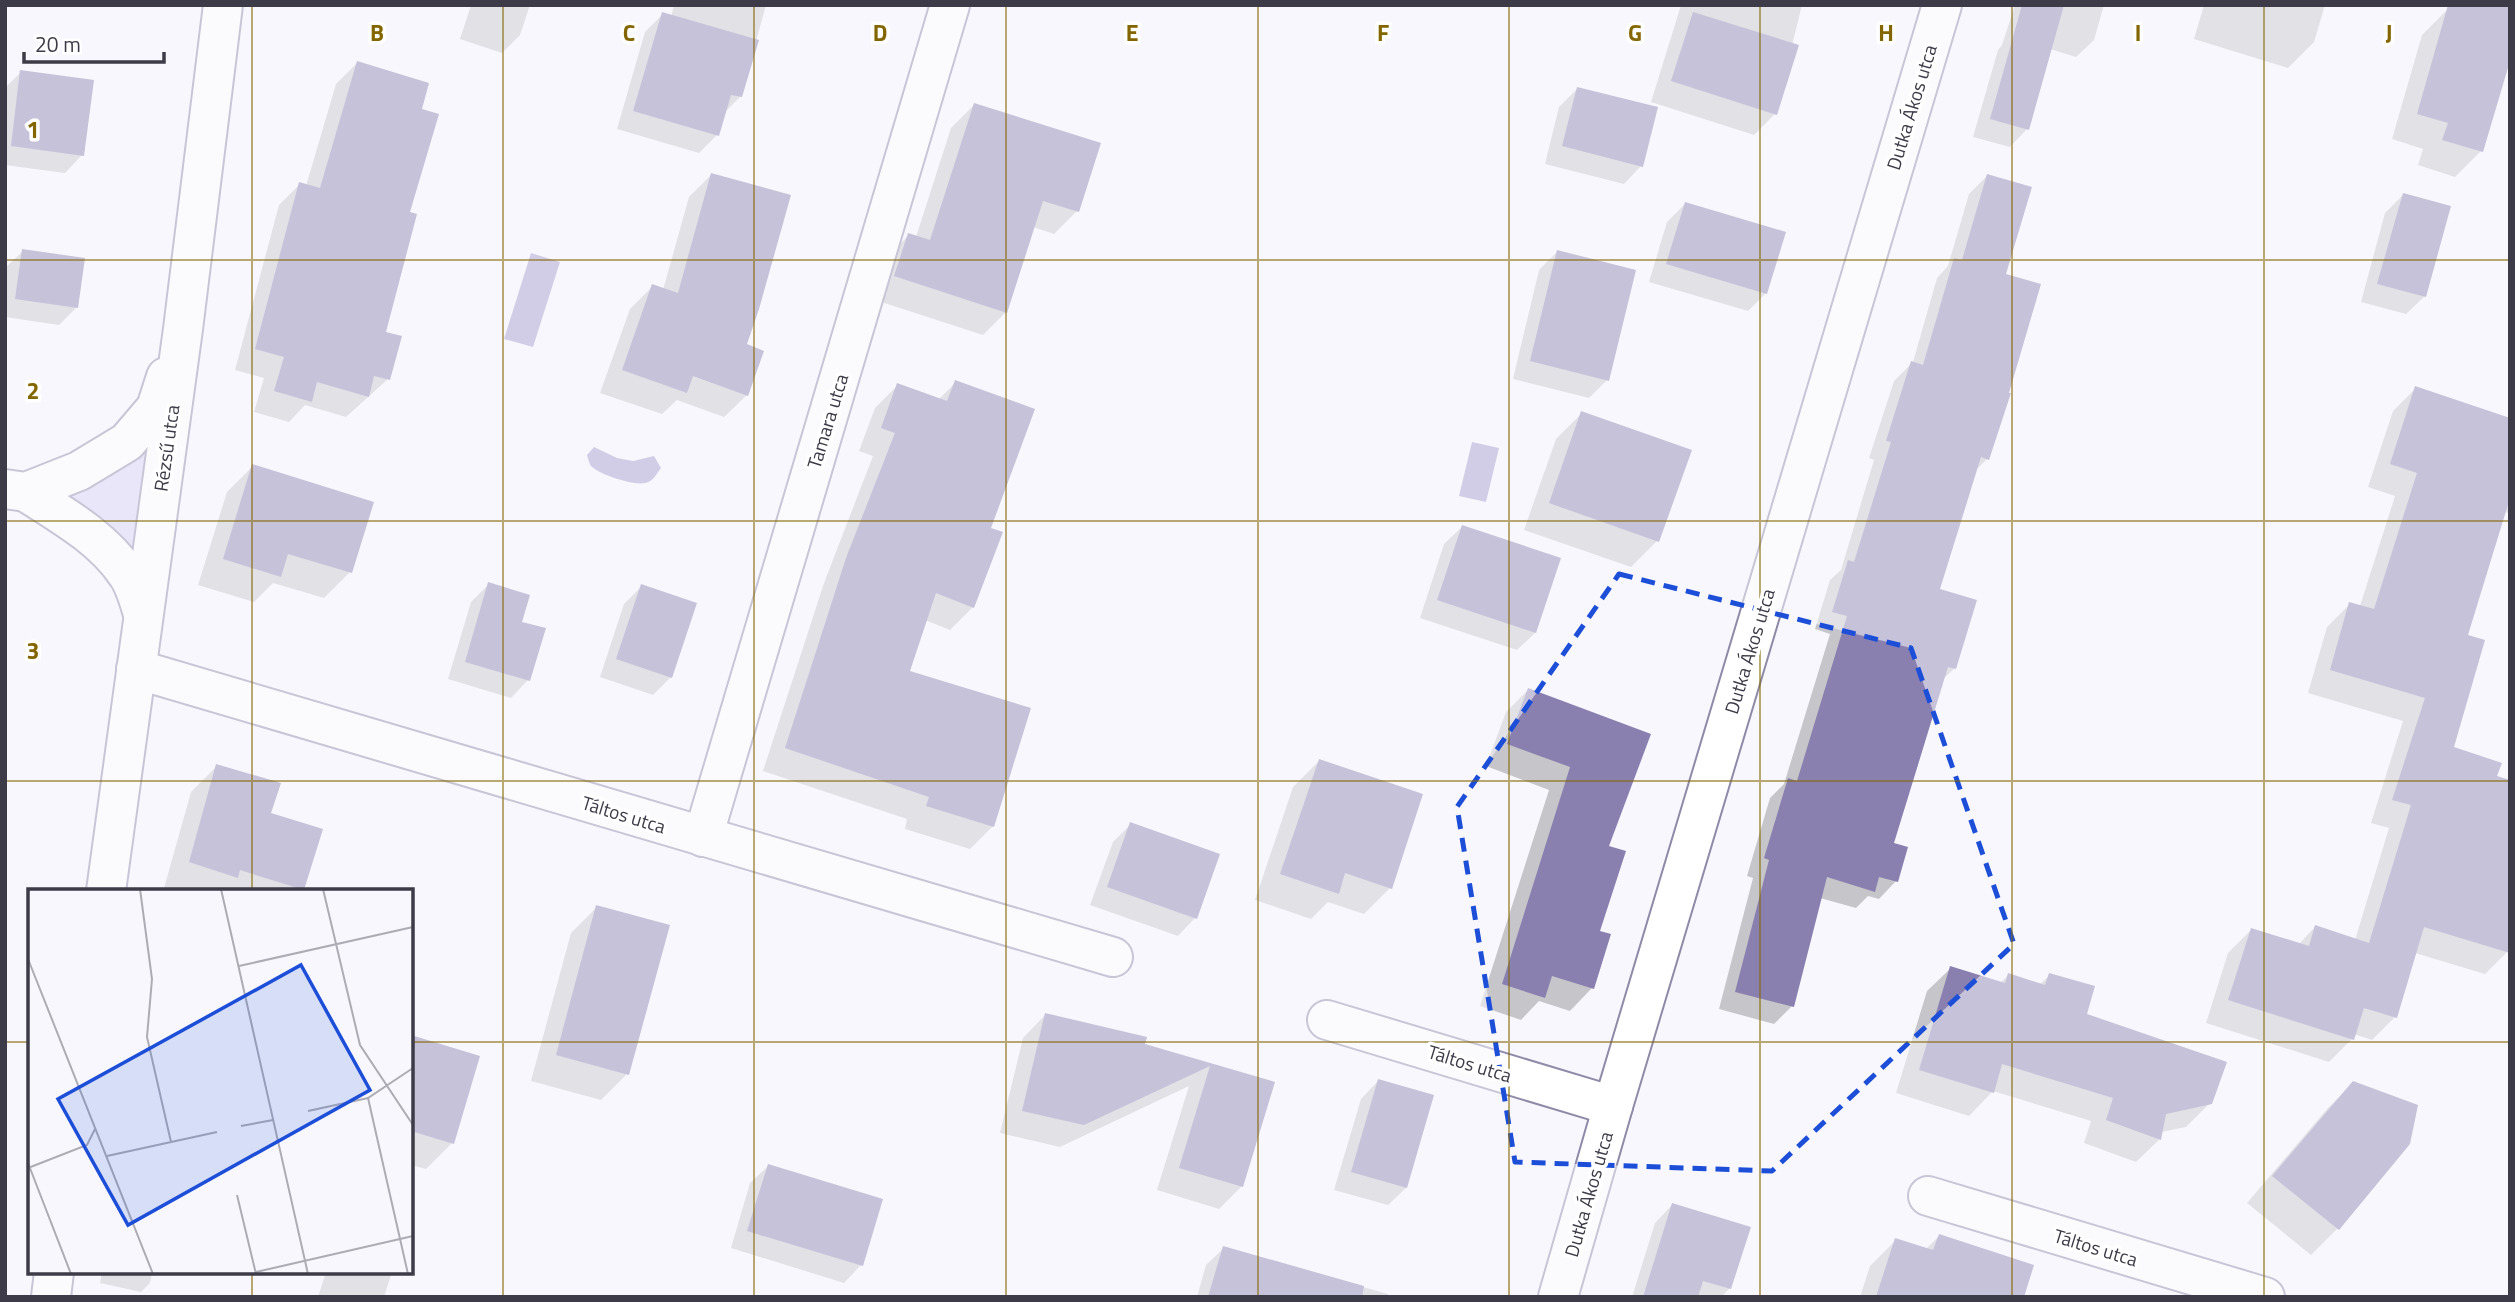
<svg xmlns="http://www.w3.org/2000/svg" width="2515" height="1302" viewBox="0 0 2515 1302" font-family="'Titillium Web',sans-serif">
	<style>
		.green { fill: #d7d0f7 }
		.water { fill: #a49acb }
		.shadow { fill: #0003 }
		.building { fill: #8a80af }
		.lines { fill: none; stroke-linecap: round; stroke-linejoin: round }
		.minor-casing { stroke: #8f8aa7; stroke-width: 42 }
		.minor { stroke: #fff; stroke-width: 38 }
		.marked { fill: none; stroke: #1d4ed8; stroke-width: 5; stroke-dasharray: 14 9; stroke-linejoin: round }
		.grid { fill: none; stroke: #846600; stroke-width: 2; stroke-opacity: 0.55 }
		.labels { text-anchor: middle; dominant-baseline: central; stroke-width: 7; stroke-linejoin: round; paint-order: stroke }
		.street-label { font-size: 19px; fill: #3d3b47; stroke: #fff }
		.inset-road { fill: none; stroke: #adacb4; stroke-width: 2 }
		.view { fill: #1d4ed8; fill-opacity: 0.15; stroke: #1d4ed8; stroke-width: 3.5 }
		.inset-edge { fill: none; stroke: #3d3b47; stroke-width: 3.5 }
		.grid-label { font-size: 23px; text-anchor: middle; font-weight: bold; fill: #846600; stroke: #fff; stroke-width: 7; stroke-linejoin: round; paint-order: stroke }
	</style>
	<rect width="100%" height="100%" fill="#f8f7fd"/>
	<path class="green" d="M 151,430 L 141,560 L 58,495 Z"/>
	<g class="water">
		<path d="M 531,253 L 560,262 L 533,347 L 504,339 Z"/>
		<path d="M 1472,442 L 1499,448 L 1486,502 L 1459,496 Z"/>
		<path d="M 594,447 L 617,458 L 633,461 L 654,456 L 661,468 C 657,473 653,482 645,483 C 634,486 598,474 591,466 C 590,465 587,456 587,455 Z"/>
	</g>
	<g class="shadow">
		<path d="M 471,5 L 530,5 L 520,35 L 502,53 L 460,39 Z"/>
		<path d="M 674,5 L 766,5 L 741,96 L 724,113 L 717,135 L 699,153 L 617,129 L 645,32 L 663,14 L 671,17 Z"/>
		<path d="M 1681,5 L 1802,5 L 1775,114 L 1754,135 L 1651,102 Z"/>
		<path d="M 2015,5 L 2104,5 L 2094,40 L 2076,57 L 2050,49 L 2027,129 L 2010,147 L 1973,137 L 1998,50 L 2002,45 Z"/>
		<path d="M 2204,5 L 2325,5 L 2314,42 L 2288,68 L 2194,39 Z"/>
		<path d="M 2448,9 L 2481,151 L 2455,177 L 2418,165 L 2423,149 L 2392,139 L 2422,35 Z"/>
		<path d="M 357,63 L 419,110 L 384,333 L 388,379 L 346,417 L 305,405 L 289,422 L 254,412 L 264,378 L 235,370 L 279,205 L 300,184 L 306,186 L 336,84 Z"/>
		<path d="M 21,72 L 82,155 L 65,173 L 5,165 L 5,88 Z"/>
		<path d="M 1577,89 L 1641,166 L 1624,184 L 1545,164 L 1559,107 Z"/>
		<path d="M 974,105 L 1077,211 L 1054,234 L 1033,227 L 1006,312 L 983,335 L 872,299 L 886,258 L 909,235 L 916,237 L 951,128 Z"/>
		<path d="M 712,174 L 745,345 L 747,395 L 724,417 L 677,400 L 662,414 L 600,393 L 630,309 L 653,286 L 663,290 L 689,197 Z"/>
		<path d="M 1987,176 L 2004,275 L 1987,459 L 1975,471 L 1938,590 L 1974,601 L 1954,669 L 1942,680 L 1891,844 L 1896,881 L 1879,899 L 1868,896 L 1856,908 L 1820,898 L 1792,1006 L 1774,1024 L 1719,1009 L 1753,878 L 1747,876 L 1770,798 L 1784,784 L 1830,634 L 1815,629 L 1830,580 L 1841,570 L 1874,460 L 1869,458 L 1894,381 L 1913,362 L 1937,278 L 1948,266 L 1969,194 Z"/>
		<path d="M 2403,195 L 2424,297 L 2406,314 L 2361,302 L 2385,213 Z"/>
		<path d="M 1685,204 L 1766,293 L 1748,311 L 1649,282 L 1667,222 Z"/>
		<path d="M 23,251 L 77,307 L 59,325 L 5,317 L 5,268 Z"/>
		<path d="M 1557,252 L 1607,380 L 1589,398 L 1513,379 L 1539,270 Z"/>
		<path d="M 956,382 L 989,529 L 973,607 L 950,630 L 925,620 L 908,672 L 993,826 L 970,849 L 905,829 L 907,819 L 763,771 L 824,583 L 873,456 L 859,451 L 875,408 L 898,385 L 938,400 Z"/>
		<path d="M 2416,388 L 2510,419 L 2510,513 L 2504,512 L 2466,637 L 2452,749 L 2495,777 L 2508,951 L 2485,974 L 2415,953 L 2395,1017 L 2372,1040 L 2354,1034 L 2352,1039 L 2329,1062 L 2206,1023 L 2228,953 L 2251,930 L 2298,945 L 2315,927 L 2355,940 L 2389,828 L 2371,823 L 2403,721 L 2308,693 L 2327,627 L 2350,604 L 2360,606 L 2395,496 L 2368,487 L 2393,411 Z"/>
		<path d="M 1582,413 L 1657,541 L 1631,567 L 1524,530 L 1556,439 Z"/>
		<path d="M 253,466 L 350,572 L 324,598 L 273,583 L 254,602 L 198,585 L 227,492 Z"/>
		<path d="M 1462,527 L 1535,633 L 1517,650 L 1420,618 L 1444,544 Z"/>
		<path d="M 489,584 L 528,680 L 511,698 L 448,679 L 471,602 Z"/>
		<path d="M 642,586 L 671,677 L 653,695 L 600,677 L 624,604 Z"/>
		<path d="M 1528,690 L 1649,735 L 1607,847 L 1592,988 L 1570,1011 L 1539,1001 L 1521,1020 L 1480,1006 L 1549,790 L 1486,766 L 1506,712 Z"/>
		<path d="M 1319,761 L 1390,888 L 1364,914 L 1328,902 L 1311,919 L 1255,900 L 1293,787 Z"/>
		<path d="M 217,766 L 269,814 L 303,889 L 301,891 L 172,891 L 164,888 L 191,792 Z"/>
		<path d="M 1131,824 L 1195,918 L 1178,936 L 1090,905 L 1113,842 Z"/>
		<path d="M 597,907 L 627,1074 L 601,1100 L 531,1081 L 571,933 Z"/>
		<path d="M 1951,968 L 2000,983 L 2009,975 L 2039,985 L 2050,975 L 2084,1015 L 2210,1103 L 2186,1127 L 2161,1132 L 2160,1139 L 2136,1162 L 2084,1143 L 2091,1121 L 1993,1091 L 1969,1116 L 1896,1093 L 1927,991 Z"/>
		<path d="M 1045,1015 L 1273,1083 L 1242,1186 L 1219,1209 L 1157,1190 L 1189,1086 L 1060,1147 L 1000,1133 L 1023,1038 Z"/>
		<path d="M 411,1037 L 452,1143 L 426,1169 L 411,1165 Z"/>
		<path d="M 1378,1081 L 1406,1188 L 1388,1205 L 1334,1190 L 1361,1099 Z"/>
		<path d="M 2353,1083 L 2409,1143 L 2337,1229 L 2311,1255 L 2247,1203 L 2327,1109 Z"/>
		<path d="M 768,1166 L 861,1265 L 844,1283 L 731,1248 L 750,1183 Z"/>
		<path d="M 1672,1205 L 1730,1288 L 1721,1297 L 1632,1297 L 1655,1223 Z"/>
		<path d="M 1939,1236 L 2022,1297 L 1860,1297 L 1870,1266 L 1896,1240 L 1926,1249 Z"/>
		<path d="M 1224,1248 L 1388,1294 L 1387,1297 L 1197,1297 L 1206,1265 Z"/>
		<path d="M 102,1272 L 152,1272 L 150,1283 L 141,1292 L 100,1283 Z"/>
		<path d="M 326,1272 L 392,1272 L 384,1297 L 318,1297 Z"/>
	</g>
	<g class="building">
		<path d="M 2022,5 L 2064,5 L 2029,130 L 1990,119 Z"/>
		<path d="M 2448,5 L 2510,5 L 2510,61 L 2483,152 L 2442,140 L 2448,123 L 2417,114 Z"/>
		<path d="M 662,12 L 759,40 L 742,97 L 731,95 L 719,136 L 633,111 Z"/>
		<path d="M 1693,12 L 1799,45 L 1777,115 L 1671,81 Z"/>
		<path d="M 357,61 L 429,83 L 422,109 L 439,114 L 410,212 L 417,214 L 386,332 L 402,336 L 390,380 L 374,376 L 369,397 L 317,382 L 312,402 L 274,391 L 284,357 L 255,349 L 299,182 L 320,188 Z"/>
		<path d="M 20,70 L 94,80 L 84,156 L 11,146 Z"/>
		<path d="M 1577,87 L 1658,107 L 1643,167 L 1562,146 Z"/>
		<path d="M 974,103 L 1101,143 L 1079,212 L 1043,201 L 1007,313 L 894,276 L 908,233 L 930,240 Z"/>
		<path d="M 711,173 L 791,195 L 759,309 L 747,344 L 764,351 L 748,396 L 693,376 L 687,393 L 622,370 L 652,284 L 678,293 Z"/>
		<path d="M 1987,174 L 2032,187 L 2006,274 L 2041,284 L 2009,393 L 2011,393 L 1989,460 L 1981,457 L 1940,589 L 1977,600 L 1956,669 L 1948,667 L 1894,843 L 1908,847 L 1898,882 L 1879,877 L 1875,892 L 1827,877 L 1794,1007 L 1735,992 L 1769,860 L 1764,858 L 1788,778 L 1797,781 L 1847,616 L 1832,612 L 1848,560 L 1854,562 L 1891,442 L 1886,441 L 1911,361 L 1923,365 L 1954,258 L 1962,260 Z"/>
		<path d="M 2403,193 L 2451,206 L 2426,297 L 2377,284 Z"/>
		<path d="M 1685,202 L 1786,232 L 1767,294 L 1666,264 Z"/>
		<path d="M 22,249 L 85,258 L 78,308 L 15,299 Z"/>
		<path d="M 1557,250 L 1636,270 L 1609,381 L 1530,361 Z"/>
		<path d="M 955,380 L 1035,409 L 991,528 L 1003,532 L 974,608 L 936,593 L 910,671 L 1031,708 L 994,827 L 926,806 L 929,797 L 785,748 L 846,558 L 895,433 L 881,428 L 897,383 L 947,401 Z"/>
		<path d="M 2415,386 L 2510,418 L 2510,498 L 2468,635 L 2485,640 L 2454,747 L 2502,763 L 2497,776 L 2510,780 L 2510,953 L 2424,927 L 2397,1018 L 2364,1008 L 2354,1040 L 2228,1000 L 2251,928 L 2309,946 L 2315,925 L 2369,943 L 2411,805 L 2392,800 L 2425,698 L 2330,670 L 2349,602 L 2374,609 L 2417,473 L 2390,464 Z"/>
		<path d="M 1581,411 L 1692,450 L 1659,542 L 1549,503 Z"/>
		<path d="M 252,464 L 374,502 L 352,573 L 288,554 L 281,577 L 223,559 Z"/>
		<path d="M 1462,525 L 1561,558 L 1536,633 L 1437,600 Z"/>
		<path d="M 488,582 L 530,595 L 522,622 L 546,628 L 530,681 L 465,662 Z"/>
		<path d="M 641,584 L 697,603 L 672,678 L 616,659 Z"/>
		<path d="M 1528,688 L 1651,734 L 1609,846 L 1626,851 L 1600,931 L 1611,934 L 1594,989 L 1552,976 L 1545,998 L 1502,984 L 1570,767 L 1507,744 Z"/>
		<path d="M 1319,759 L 1423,794 L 1392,889 L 1345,873 L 1339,894 L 1280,874 Z"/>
		<path d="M 216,764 L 281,783 L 271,813 L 323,829 L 304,890 L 240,870 L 238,878 L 189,862 Z"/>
		<path d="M 1130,822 L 1220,854 L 1197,919 L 1107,887 Z"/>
		<path d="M 596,905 L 670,925 L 629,1075 L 556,1055 Z"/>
		<path d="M 1950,966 L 2005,983 L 2008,973 L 2045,985 L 2049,973 L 2095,986 L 2087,1014 L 2227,1062 L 2212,1104 L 2166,1114 L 2161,1140 L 2106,1120 L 2113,1098 L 2002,1064 L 1994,1093 L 1919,1070 Z"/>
		<path d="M 1045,1013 L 1147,1037 L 1145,1044 L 1275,1082 L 1243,1187 L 1179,1168 L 1210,1066 L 1084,1125 L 1022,1111 Z"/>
		<path d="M 411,1035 L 480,1056 L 454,1144 L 411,1131 Z"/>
		<path d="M 1378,1079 L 1434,1095 L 1407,1188 L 1351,1172 Z"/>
		<path d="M 2353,1081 L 2418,1105 L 2410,1144 L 2339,1230 L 2272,1176 Z"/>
		<path d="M 768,1164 L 883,1199 L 863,1266 L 747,1231 Z"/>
		<path d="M 1672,1203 L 1751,1227 L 1731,1289 L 1703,1281 L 1698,1297 L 1643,1297 Z"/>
		<path d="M 1939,1234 L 2034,1265 L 2024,1297 L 1876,1297 L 1895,1238 L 1933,1250 Z"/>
		<path d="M 1223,1246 L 1364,1286 L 1362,1297 L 1208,1297 Z"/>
	</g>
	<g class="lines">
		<defs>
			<g id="minor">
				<path d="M 5,489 L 26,492 L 79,471 L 127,442 L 156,408 L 166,377"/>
				<path d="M 26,492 C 62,515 103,538 127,574 C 135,585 139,601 143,614"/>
				<path d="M 136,669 L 1113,957"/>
				<path d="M 703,837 L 950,5"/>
				<path d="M 106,891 L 183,329 L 223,5"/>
				<path d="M 1327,1020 L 1613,1106"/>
				<path d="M 1928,1196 L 2265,1297"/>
				<path d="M 51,1297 L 54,1272"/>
				<path d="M 1558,1297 L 1613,1106 L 1942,5"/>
			</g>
		</defs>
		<use href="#minor" class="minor-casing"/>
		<use href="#minor" class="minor"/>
	</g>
	<path d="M0 0H2515V1302H0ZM 1619,574 L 1911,648 L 2014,944 L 1772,1171 L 1515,1162 L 1457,807 Z" fill="#f8f7fd" fill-opacity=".55" fill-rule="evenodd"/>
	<path class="marked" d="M 1619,574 L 1911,648 L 2014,944 L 1772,1171 L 1515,1162 L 1457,807 Z"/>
	<path class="grid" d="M 252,5 L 252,891M 503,5 L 503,1297M 754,5 L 754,1297M 1006,5 L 1006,1297M 1258,5 L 1258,1297M 1509,5 L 1509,1297M 1760,5 L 1760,1297M 2012,5 L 2012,1297M 2264,5 L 2264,1297M 5,260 L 2510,260M 5,521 L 2510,521M 5,781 L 2510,781M 5,1042 L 30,1042M 411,1042 L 2510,1042M 252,1272 L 252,1297"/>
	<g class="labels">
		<g class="street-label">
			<text transform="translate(1911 107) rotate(-73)">Dutka Ákos utca</text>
			<text transform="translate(827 421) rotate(-73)">Tamara utca</text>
			<text transform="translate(166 448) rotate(-82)">Rézsű utca</text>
			<text transform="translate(1749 651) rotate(-73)">Dutka Ákos utca</text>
			<text transform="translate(624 814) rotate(17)">Táltos utca</text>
			<text transform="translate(1470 1063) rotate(17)">Táltos utca</text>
			<text transform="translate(1588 1194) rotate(-74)">Dutka Ákos utca</text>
			<text transform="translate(2096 1247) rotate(17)">Táltos utca</text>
		</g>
	</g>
	<g transform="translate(28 889)">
		<rect width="385" height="385" fill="#f8f7fd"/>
		<path class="inset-road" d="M 112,0 L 124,90 L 119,148 L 143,253M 193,0 L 280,385M 295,0 L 332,156 L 385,236M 0,70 L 125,385M 211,77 L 385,38M 340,209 L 380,385M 280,222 L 340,209 L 385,179M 213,237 L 245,231M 79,267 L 189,243M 0,274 L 43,385M 0,279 L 59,256 L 67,240M 209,306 L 228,385M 228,383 L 385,347"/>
		<path class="view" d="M 273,76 L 342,201 L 100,336 L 30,210 Z"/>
		<rect width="385" height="385" class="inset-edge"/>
	</g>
	<g class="grid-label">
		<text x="377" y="41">B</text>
		<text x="629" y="41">C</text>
		<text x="880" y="41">D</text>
		<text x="1132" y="41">E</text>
		<text x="1383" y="41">F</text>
		<text x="1635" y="41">G</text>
		<text x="1886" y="41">H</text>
		<text x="2138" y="41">I</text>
		<text x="2389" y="41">J</text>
		<text x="33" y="138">1</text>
		<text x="33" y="399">2</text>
		<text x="33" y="659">3</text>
	</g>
	<rect width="2515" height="1302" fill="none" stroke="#3d3b47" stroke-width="14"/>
	<path d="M24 52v10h140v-10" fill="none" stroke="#3d3b47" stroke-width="3.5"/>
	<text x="35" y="52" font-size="21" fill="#3d3b47" stroke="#ffffff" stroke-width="5" paint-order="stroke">20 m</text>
</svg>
